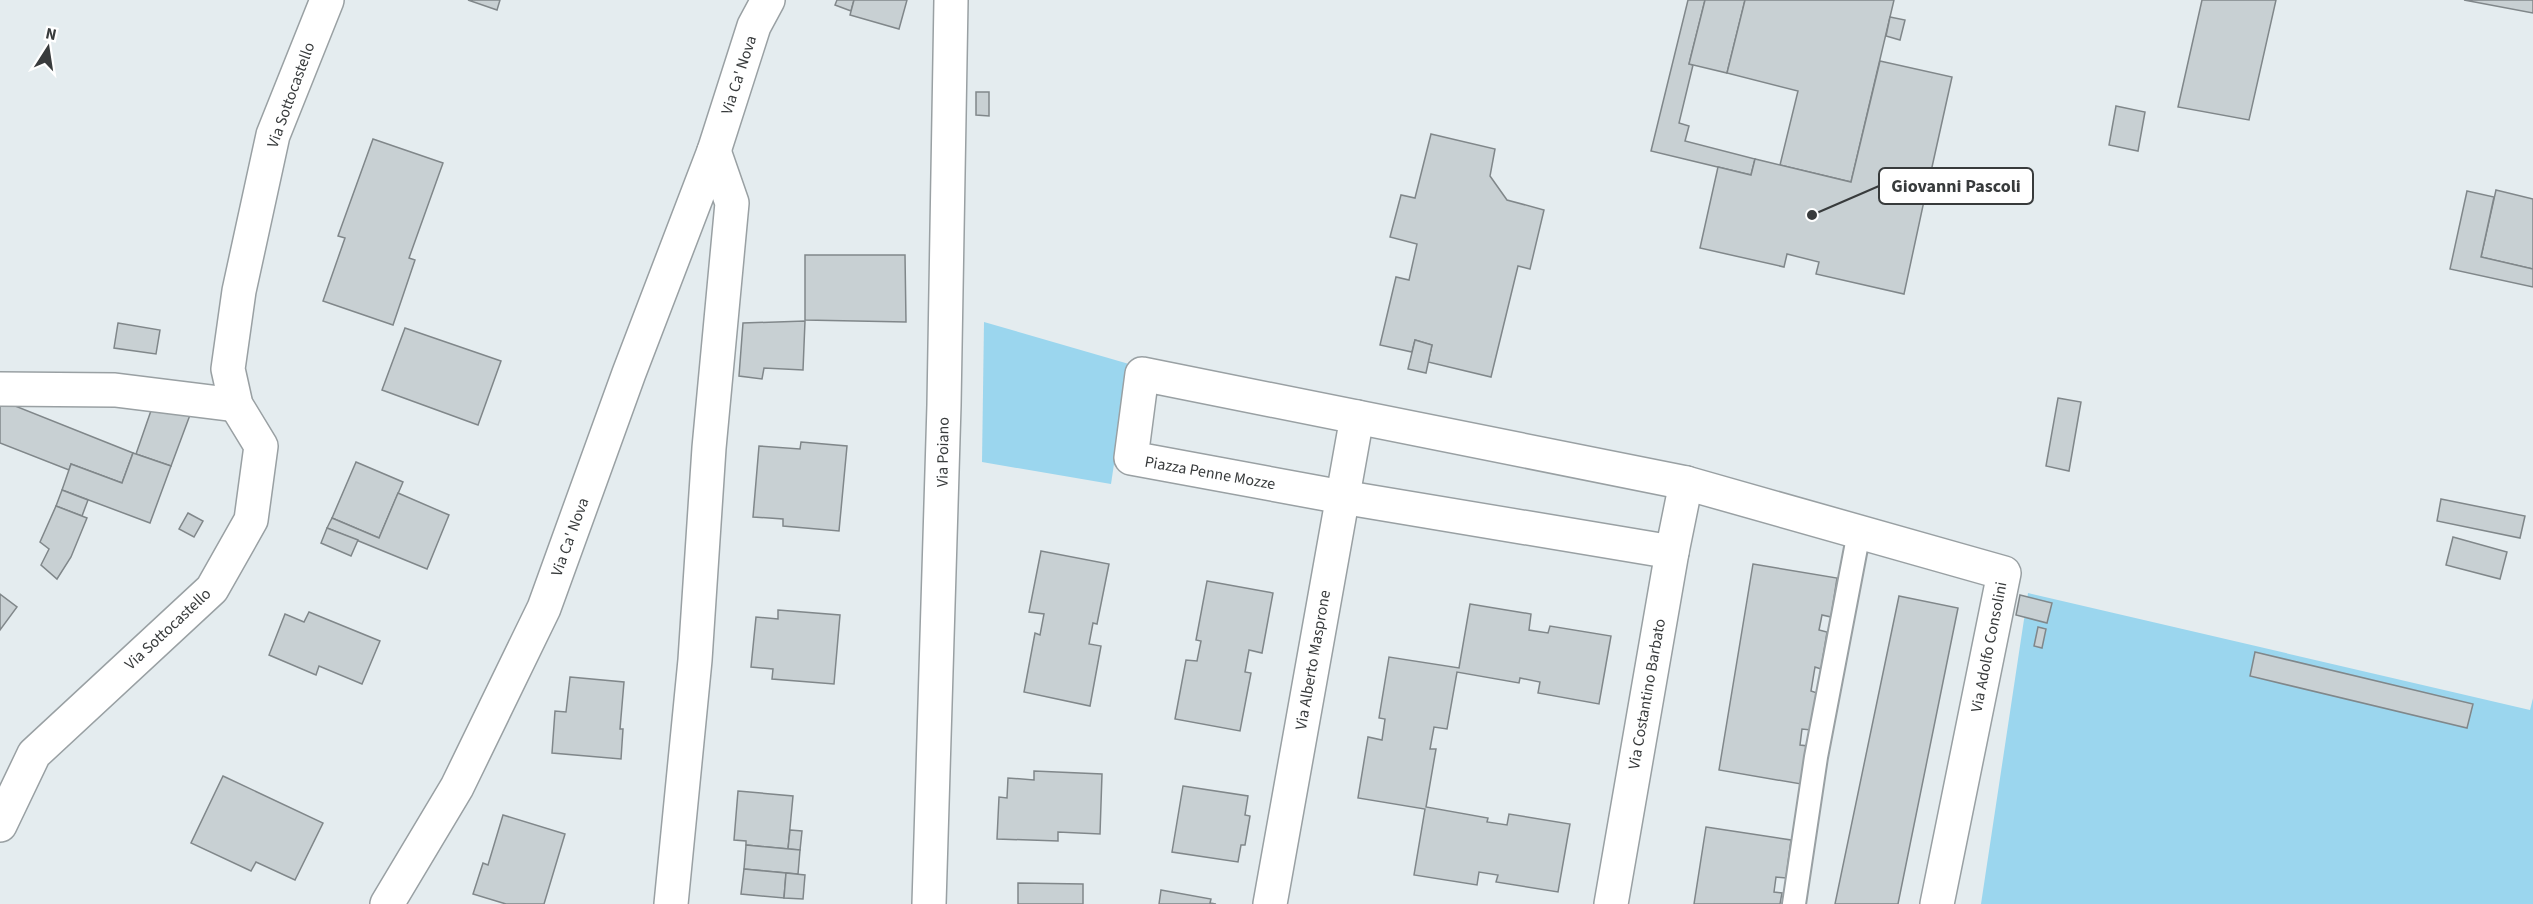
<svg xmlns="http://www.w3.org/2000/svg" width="2533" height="904" viewBox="0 0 2533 904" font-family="'Source Sans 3',sans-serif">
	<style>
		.green { fill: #9bd6ee }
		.building { fill: #c8d0d3; stroke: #80878a; stroke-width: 1.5 }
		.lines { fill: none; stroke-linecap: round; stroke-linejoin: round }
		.lane-casing { stroke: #99a0a3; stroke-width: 26 }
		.street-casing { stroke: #99a0a3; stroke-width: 36 }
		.secondary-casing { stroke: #99a0a3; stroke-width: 36 }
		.lane { stroke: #fff; stroke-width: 22 }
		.street { stroke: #fff; stroke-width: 33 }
		.secondary { stroke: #fff; stroke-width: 33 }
		.labels { text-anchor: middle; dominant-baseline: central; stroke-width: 4.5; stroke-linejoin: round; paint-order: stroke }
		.street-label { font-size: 16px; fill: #383b3c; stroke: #fff }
		.leader { fill: none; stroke: #383b3c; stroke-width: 2 }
		.callout-dot { fill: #383b3c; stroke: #fff; stroke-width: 2 }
		.callout { fill: #fff; stroke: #383b3c; stroke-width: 2 }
		.callout-label { font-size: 18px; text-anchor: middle; font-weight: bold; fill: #383b3c }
	</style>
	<rect width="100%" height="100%" fill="#e4ecef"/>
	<g class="green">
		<path d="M 984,322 L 1129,364 L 1111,484 L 982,462 Z"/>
		<path d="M 2028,593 L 2530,710 L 2533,698 L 2533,904 L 1981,904 Z"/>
	</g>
	<g class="building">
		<path d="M 468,0 L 500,0 L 497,10 Z"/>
		<path d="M 837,0 L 854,0 L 851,11 L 835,5 Z"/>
		<path d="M 854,0 L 907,0 L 899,29 L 850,15 Z"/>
		<path d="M 1688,0 L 1705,0 L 1689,64 L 1693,65 L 1679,123 L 1689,126 L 1685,141 L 1755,159 L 1751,175 L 1651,151 Z"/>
		<path d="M 1705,0 L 1745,0 L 1727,73 L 1689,64 Z"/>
		<path d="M 1745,0 L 1894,0 L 1851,182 L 1780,165 L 1798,91 L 1727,73 Z"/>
		<path d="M 2202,0 L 2276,0 L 2249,120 L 2178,107 Z"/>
		<path d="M 2464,0 L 2533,0 L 2533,13 Z"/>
		<path d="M 1890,17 L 1905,20 L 1900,40 L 1886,36 Z"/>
		<path d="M 1880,61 L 1952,77 L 1930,176 L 1917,173 L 1911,197 L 1924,201 L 1904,294 L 1816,274 L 1819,262 L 1787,254 L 1784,267 L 1700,248 L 1718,167 L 1751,175 L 1755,159 L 1851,182 Z"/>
		<path d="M 976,92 L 989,92 L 989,116 L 976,115 Z"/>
		<path d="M 2116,106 L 2145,112 L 2138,151 L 2109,145 Z"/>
		<path d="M 1431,134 L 1495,149 L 1490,176 L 1507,200 L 1544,210 L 1530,269 L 1518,266 L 1491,377 L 1428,362 L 1432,345 L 1415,340 L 1412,352 L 1380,345 L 1396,277 L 1409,280 L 1417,244 L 1390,237 L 1401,195 L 1415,198 Z"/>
		<path d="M 373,139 L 443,163 L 409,258 L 415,260 L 393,325 L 323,301 L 345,238 L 338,236 Z"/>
		<path d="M 2496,190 L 2533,199 L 2533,269 L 2481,257 Z"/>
		<path d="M 2467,191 L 2494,197 L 2481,257 L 2533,269 L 2533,287 L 2450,269 Z"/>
		<path d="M 805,255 L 905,255 L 906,322 L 805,320 Z"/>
		<path d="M 805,321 L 803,370 L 764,368 L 762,379 L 739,376 L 743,323 Z"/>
		<path d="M 118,323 L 160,330 L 156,354 L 114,348 Z"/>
		<path d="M 405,328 L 501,361 L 478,425 L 382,390 Z"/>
		<path d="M 1415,340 L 1432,345 L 1426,373 L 1408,369 Z"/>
		<path d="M 2058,398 L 2081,402 L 2069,471 L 2046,466 Z"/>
		<path d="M 0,400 L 133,453 L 122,483 L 71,464 L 69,470 L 0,443 Z"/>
		<path d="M 154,402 L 190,415 L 171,466 L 136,454 Z"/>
		<path d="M 801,442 L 847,446 L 839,531 L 783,526 L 783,519 L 753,517 L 759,446 L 800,449 Z"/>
		<path d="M 133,453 L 171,466 L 150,523 L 62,490 L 71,464 L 122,483 Z"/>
		<path d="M 356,462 L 403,482 L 379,538 L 332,518 Z"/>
		<path d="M 62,490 L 88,500 L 82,516 L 56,506 Z"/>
		<path d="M 398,493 L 449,515 L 427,569 L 327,528 L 332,518 L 379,538 Z"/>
		<path d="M 2441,499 L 2525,516 L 2520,538 L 2437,521 Z"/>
		<path d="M 56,506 L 87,518 L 71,557 L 57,579 L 41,565 L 49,549 L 40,542 Z"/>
		<path d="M 188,513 L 203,521 L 194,537 L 179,529 Z"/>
		<path d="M 327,528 L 358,540 L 351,556 L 321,543 Z"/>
		<path d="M 2453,537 L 2507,552 L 2500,579 L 2446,565 Z"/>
		<path d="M 1041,551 L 1109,564 L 1097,624 L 1093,623 L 1089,644 L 1101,646 L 1090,706 L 1024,692 L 1035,633 L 1040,635 L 1044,614 L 1029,612 Z"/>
		<path d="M 1753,564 L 1837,578 L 1831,617 L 1822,615 L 1819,630 L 1827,632 L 1821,669 L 1815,667 L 1811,691 L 1817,693 L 1811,730 L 1802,729 L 1800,745 L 1808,746 L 1801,784 L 1719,770 Z"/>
		<path d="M 1207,581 L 1273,593 L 1262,653 L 1249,650 L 1245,672 L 1251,673 L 1240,731 L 1175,719 L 1186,660 L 1197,661 L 1201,641 L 1196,640 Z"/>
		<path d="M 0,594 L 17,607 L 0,630 Z"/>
		<path d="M 2020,595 L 2052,603 L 2047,623 L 2016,615 Z"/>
		<path d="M 1899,596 L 1958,608 L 1898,904 L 1835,904 Z"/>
		<path d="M 1470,604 L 1531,614 L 1529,630 L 1548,633 L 1550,626 L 1611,636 L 1599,704 L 1538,693 L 1540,682 L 1520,678 L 1519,683 L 1457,672 L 1447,729 L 1434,727 L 1430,749 L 1436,749 L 1426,807 L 1488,818 L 1487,822 L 1507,825 L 1509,814 L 1570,824 L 1558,892 L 1496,882 L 1498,875 L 1479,872 L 1477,885 L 1414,875 L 1425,809 L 1358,798 L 1368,737 L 1382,740 L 1385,719 L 1379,718 L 1389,657 L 1459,668 Z"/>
		<path d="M 778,610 L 840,615 L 834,684 L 772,679 L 773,669 L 751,667 L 756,617 L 778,619 Z"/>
		<path d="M 309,612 L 380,641 L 362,684 L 319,666 L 316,675 L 269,655 L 285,614 L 304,622 Z"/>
		<path d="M 2038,627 L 2046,629 L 2042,648 L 2034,646 Z"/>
		<path d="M 2255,652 L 2473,704 L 2467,728 L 2250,676 Z"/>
		<path d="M 570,677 L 624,682 L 620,729 L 623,729 L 621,759 L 552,753 L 555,711 L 566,712 Z"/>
		<path d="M 1034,771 L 1102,774 L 1100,834 L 1058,832 L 1058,841 L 997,839 L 999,797 L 1007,798 L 1008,778 L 1034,780 Z"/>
		<path d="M 223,776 L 323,823 L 295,880 L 256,862 L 251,871 L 191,843 Z"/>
		<path d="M 1183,786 L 1248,796 L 1245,815 L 1250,816 L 1245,845 L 1241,845 L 1238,862 L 1172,852 Z"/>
		<path d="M 738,791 L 793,796 L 788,849 L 746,845 L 746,841 L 734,840 Z"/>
		<path d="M 503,815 L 565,834 L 544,904 L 506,904 L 473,894 L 483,863 L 488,865 Z"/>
		<path d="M 1706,827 L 1791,840 L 1786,878 L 1776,877 L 1774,892 L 1782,893 L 1780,904 L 1694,904 Z"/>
		<path d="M 790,830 L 802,831 L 800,850 L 788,849 Z"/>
		<path d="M 746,845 L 800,850 L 798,874 L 744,869 Z"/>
		<path d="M 744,869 L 786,873 L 784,898 L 741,894 Z"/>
		<path d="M 786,873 L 805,875 L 803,899 L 784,898 Z"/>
		<path d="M 1018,883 L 1083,884 L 1083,904 L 1018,904 Z"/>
		<path d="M 1161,890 L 1211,899 L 1210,903 L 1216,904 L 1159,904 Z"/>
	</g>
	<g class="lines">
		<defs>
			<path id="lane" d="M 1794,904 L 1816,757 L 1859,532"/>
			<g id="street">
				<path d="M 0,389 L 115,390 L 236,405"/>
				<path d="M 1672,552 L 1342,497 L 1131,458 L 1142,374 L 1686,483 L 2004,573 L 1937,904"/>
				<path d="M 0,825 L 34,754 L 212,589 L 251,520 L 261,446 L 236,405 L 228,369 L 239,291 L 273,135 L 327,0"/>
				<path d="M 387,904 L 457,787 L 544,608 L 629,373 L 714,151 L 754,26 L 768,0"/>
				<path d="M 671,904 L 695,660 L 709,448 L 732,203 L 714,151"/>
				<path d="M 1270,904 L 1357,417"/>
				<path d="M 1611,904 L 1672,552 L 1686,483"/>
			</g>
			<path id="secondary" d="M 929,904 L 944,405 L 951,0"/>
		</defs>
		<use href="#lane" class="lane-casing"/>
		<use href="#street" class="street-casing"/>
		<use href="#secondary" class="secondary-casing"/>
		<use href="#lane" class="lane"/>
		<use href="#street" class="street"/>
		<use href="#secondary" class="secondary"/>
	</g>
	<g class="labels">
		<g class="street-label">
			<text transform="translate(739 75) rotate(-72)">Via Ca' Nova</text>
			<text transform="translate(291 95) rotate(-70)">Via Sottocastello</text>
			<text transform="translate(943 452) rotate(-89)">Via Poiano</text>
			<text transform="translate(1210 473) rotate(10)">Piazza Penne Mozze</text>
			<text transform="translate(570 537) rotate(-70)">Via Ca' Nova</text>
			<text transform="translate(168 629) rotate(-43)">Via Sottocastello</text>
			<text transform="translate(1989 647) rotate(-79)">Via Adolfo Consolini</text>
			<text transform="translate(1313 660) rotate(-80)">Via Alberto Masprone</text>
			<text transform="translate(1647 694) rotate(-80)">Via Costantino Barbato</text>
		</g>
	</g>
	<path class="leader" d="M1812 215L1879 186"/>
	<circle class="callout-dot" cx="1812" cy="215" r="6"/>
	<rect class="callout" x="1879" y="168" width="154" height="36" rx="6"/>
	<g class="callout-label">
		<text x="1956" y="192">Giovanni Pascoli</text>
	</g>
	<g transform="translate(48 48) rotate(12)" stroke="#ffffff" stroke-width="4.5" paint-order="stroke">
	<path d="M0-4.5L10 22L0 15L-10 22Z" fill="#383b3c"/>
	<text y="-9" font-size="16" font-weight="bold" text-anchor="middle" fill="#383b3c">N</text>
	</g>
</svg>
